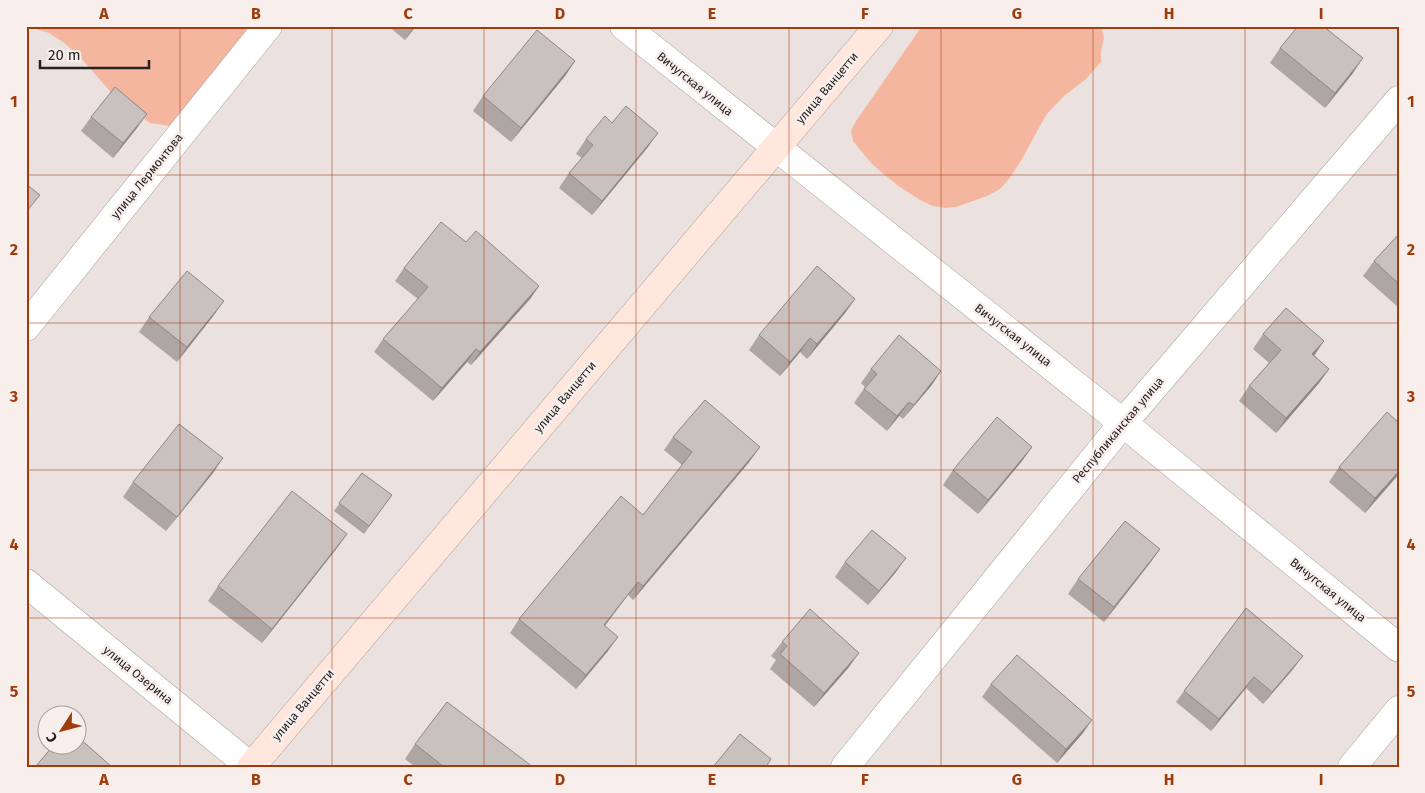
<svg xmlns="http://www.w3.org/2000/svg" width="1425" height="793" viewBox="0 0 1425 793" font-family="'Fira Sans',sans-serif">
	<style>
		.green { fill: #f5b69f }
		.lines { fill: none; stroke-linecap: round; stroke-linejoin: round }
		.street-casing { stroke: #aaa29f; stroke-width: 29 }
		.secondary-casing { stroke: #aaa29f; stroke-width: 29 }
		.street { stroke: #fff; stroke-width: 28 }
		.secondary { stroke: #ffe7de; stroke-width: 28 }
		.wall { fill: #ada6a3 }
		.shaded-wall { fill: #8d8785 }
		.building { fill: #c9c1be; stroke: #8d8785 }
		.grid { fill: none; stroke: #a03b0b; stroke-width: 1; stroke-opacity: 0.55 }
		.labels { text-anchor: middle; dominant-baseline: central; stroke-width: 5; stroke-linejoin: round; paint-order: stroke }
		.street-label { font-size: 12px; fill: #262221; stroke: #f8efec }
		.neatline { fill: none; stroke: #a03b0b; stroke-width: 2 }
		.grid-label { font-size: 16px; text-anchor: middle; font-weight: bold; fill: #a03b0b }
	</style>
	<rect width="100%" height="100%" fill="#ebe2df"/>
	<g class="green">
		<path d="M 27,26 L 264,26 L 171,126 L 150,123 L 135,112 L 117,99 L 78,55 L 63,42 L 49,33 Z"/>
		<path d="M 922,26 L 1101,26 L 1104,38 L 1101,51 L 1101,62 L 1086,79 L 1064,96 L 1046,115 L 1022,159 L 1009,179 L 1000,189 L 987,196 L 956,207 L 945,208 L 933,206 L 920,200 L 897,185 L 880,171 L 871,163 L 853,141 L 851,131 L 856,121 Z"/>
	</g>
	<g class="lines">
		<defs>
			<g id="street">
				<path d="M 624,26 L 1123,423 L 1399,648"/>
				<path d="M 26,327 L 268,26"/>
				<path d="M 26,583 L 251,767"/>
				<path d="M 845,767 L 1123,423 L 1399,100"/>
				<path d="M 1352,767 L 1399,710"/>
			</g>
			<path id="secondary" d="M 251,767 L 879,26"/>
		</defs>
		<use href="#street" class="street-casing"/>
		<use href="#secondary" class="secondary-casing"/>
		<use href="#street" class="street"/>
		<use href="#secondary" class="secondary"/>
	</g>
	<g class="wall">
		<path d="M 388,26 L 416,26 L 405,40 Z"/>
		<path d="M 1280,48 L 1353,73 L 1325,108 L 1270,63 Z"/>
		<path d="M 575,61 L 565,76 L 511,142 L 473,111 L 483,96 Z"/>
		<path d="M 91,117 L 137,128 L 113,158 L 81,131 Z"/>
		<path d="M 612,123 L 648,147 L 592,215 L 559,188 L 569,173 L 582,158 L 576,154 L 586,139 Z"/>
		<path d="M 1399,234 L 1399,308 L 1363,276 L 1374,261 Z"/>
		<path d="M 466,242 L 539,286 L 530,299 L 471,365 L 467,362 L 433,401 L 374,352 L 383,339 L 418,299 L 395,281 L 404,268 Z"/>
		<path d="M 855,299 L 845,313 L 807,359 L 800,352 L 780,376 L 749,350 L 759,335 Z"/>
		<path d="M 214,315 L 177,362 L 139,332 L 149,317 Z"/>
		<path d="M 1263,334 L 1314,355 L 1329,369 L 1319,383 L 1276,433 L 1239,401 L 1249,386 L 1269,363 L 1253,349 Z"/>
		<path d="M 871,369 L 941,371 L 931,386 L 903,419 L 899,416 L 887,431 L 854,403 L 865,387 L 861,383 Z"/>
		<path d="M 1399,423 L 1399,474 L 1365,513 L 1329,482 L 1339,467 Z"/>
		<path d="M 673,437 L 750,461 L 633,600 L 628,595 L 605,626 L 608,651 L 576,689 L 510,633 L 519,619 L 643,515 L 682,465 L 664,450 Z"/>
		<path d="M 1032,447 L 1022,461 L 978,514 L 943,485 L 953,470 Z"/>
		<path d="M 213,473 L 166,531 L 123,497 L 133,482 Z"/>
		<path d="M 362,473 L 392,495 L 364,534 L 334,511 Z"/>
		<path d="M 347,534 L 337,548 L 262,643 L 208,601 L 218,586 Z"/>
		<path d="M 1160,549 L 1150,563 L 1104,622 L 1068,594 L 1078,579 Z"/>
		<path d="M 845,562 L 896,572 L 868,605 L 835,577 Z"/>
		<path d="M 782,642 L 849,667 L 814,707 L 770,669 L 776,660 L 771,656 Z"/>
		<path d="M 1294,668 L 1263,704 L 1246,688 L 1211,731 L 1176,702 L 1184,691 Z"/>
		<path d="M 991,684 L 1083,733 L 1057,763 L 982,697 Z"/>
		<path d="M 415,744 L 533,767 L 415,767 L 405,759 Z"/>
	</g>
	<g class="shaded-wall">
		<path d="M 414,26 L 416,26 L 405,40 Z"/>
		<path d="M 1363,58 L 1353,73 L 1325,108 L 1335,93 Z"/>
		<path d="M 575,61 L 565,76 L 511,142 L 521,128 Z"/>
		<path d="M 147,114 L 137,128 L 113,158 L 123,143 Z"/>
		<path d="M 658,133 L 648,147 L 592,215 L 602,201 Z"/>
		<path d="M 539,286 L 530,299 L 471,365 L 480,352 Z"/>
		<path d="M 855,299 L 845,313 L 807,359 L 817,344 Z"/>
		<path d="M 224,301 L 214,315 L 177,362 L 187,347 Z"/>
		<path d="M 810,338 L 800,352 L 780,376 L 790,362 Z"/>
		<path d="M 1324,341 L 1314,356 L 1312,354 Z"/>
		<path d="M 476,349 L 467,362 L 433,401 L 442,388 Z"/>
		<path d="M 1329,369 L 1319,383 L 1276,433 L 1286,418 Z"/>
		<path d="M 941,371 L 931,386 L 903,419 L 914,405 Z"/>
		<path d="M 909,402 L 899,416 L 887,431 L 897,416 Z"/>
		<path d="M 760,447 L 750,461 L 633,600 L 643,586 Z"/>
		<path d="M 1032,447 L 1022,461 L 978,514 L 988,500 Z"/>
		<path d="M 223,458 L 213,473 L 166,531 L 177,517 Z"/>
		<path d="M 1399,471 L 1399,474 L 1365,513 L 1375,498 Z"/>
		<path d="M 347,534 L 337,548 L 262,643 L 272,629 Z"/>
		<path d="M 1160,549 L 1150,563 L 1104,622 L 1114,607 Z"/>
		<path d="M 906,558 L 896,572 L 868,605 L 879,591 Z"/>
		<path d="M 638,582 L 628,595 L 594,639 L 604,625 Z"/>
		<path d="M 618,637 L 608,651 L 576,689 L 586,675 Z"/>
		<path d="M 859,653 L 849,667 L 814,707 L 824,693 Z"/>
		<path d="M 1303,656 L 1294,668 L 1263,704 L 1272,692 Z"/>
		<path d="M 1254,677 L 1246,688 L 1211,731 L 1219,719 Z"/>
		<path d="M 1092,720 L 1083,733 L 1057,763 L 1066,749 Z"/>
	</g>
	<g class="building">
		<path d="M 1298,26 L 1323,26 L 1363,58 L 1335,93 L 1280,48 Z"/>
		<path d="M 537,30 L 575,61 L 521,128 L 483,96 Z"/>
		<path d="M 115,87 L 147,114 L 123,143 L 91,117 Z"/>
		<path d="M 626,106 L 658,133 L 602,201 L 569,173 L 593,145 L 586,139 L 605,116 L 612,123 Z"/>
		<path d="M 26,184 L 40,195 L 26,212 Z"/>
		<path d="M 441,222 L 466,242 L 476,231 L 539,286 L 480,352 L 476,349 L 442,388 L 383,339 L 428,287 L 404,268 Z"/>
		<path d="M 1399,234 L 1399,284 L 1374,261 Z"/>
		<path d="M 817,266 L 855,299 L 817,344 L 810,338 L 790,362 L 759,335 Z"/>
		<path d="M 187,271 L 224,301 L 187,347 L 149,317 Z"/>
		<path d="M 1286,308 L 1324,341 L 1312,354 L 1329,369 L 1286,418 L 1249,386 L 1281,350 L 1263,334 Z"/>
		<path d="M 899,335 L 941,371 L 914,405 L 909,402 L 897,416 L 864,389 L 877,374 L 871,369 Z"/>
		<path d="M 705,400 L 760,447 L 643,586 L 638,582 L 604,625 L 618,637 L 586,675 L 519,619 L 621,496 L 643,515 L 692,452 L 673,437 Z"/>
		<path d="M 1387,412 L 1399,423 L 1399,471 L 1375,498 L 1339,467 Z"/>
		<path d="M 997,417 L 1032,447 L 988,500 L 953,470 Z"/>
		<path d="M 179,424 L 223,458 L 177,517 L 133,482 Z"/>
		<path d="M 362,473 L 392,495 L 369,526 L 339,503 Z"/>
		<path d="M 292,491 L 347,534 L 272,629 L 218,586 Z"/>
		<path d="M 1125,521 L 1160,549 L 1114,607 L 1078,579 Z"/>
		<path d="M 872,530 L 906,558 L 879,591 L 845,562 Z"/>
		<path d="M 1246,608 L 1303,656 L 1272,692 L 1254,677 L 1219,719 L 1184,691 Z"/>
		<path d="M 810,609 L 859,653 L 824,693 L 780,654 L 787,646 L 782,642 Z"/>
		<path d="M 1017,655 L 1092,720 L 1066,749 L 991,684 Z"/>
		<path d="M 447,702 L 533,767 L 444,767 L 415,744 Z"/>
		<path d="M 740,734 L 771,759 L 766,767 L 713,767 Z"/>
		<path d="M 78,737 L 112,767 L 35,767 L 53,746 L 78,746 Z"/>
	</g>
	<path class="grid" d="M 180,26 L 180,767M 332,26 L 332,767M 484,26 L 484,767M 636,26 L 636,767M 789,26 L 789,767M 941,26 L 941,767M 1093,26 L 1093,767M 1245,26 L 1245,767M 26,175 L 1399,175M 26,323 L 1399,323M 26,470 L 1399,470M 26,618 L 1399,618"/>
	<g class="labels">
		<g class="street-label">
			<text transform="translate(695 84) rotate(39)">Вичугская улица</text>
			<text transform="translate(827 88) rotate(-50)">улица Ванцетти</text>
			<text transform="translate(147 176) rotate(-51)">улица Лермонтова</text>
			<text transform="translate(1013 335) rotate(38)">Вичугская улица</text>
			<text transform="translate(565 397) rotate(-50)">улица Ванцетти</text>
			<text transform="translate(1118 430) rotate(-50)">Республиканская улица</text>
			<text transform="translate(1328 590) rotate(39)">Вичугская улица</text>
			<text transform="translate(138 675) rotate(39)">улица Озерина</text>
			<text transform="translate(303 705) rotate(-50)">улица Ванцетти</text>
		</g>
	</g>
	<rect width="1425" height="793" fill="none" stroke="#f8efec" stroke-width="55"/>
	<g transform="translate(62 730) rotate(234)"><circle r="24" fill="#f8efec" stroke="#a49d9b"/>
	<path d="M0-4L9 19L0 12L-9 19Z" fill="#a03b0b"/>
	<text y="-8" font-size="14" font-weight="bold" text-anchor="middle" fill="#262221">С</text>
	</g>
	<path d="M40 60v8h109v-8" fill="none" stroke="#262221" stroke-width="2.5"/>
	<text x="48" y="60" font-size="15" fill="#262221" stroke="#f8efec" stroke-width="4" paint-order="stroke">20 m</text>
	<rect x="28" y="28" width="1370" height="738" class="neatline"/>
	<g class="grid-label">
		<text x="104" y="19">A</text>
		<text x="256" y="19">B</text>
		<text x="408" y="19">C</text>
		<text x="560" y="19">D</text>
		<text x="712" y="19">E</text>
		<text x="865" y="19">F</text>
		<text x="1017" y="19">G</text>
		<text x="1169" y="19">H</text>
		<text x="1321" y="19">I</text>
		<text x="14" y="107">1</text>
		<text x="1411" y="107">1</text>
		<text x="14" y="255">2</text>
		<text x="1411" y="255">2</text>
		<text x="14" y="402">3</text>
		<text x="1411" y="402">3</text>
		<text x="14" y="550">4</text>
		<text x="1411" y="550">4</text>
		<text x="14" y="697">5</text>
		<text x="1411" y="697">5</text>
		<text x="104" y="785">A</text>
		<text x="256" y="785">B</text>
		<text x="408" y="785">C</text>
		<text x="560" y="785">D</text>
		<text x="712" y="785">E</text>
		<text x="865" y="785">F</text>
		<text x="1017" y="785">G</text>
		<text x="1169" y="785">H</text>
		<text x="1321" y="785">I</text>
	</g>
</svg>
